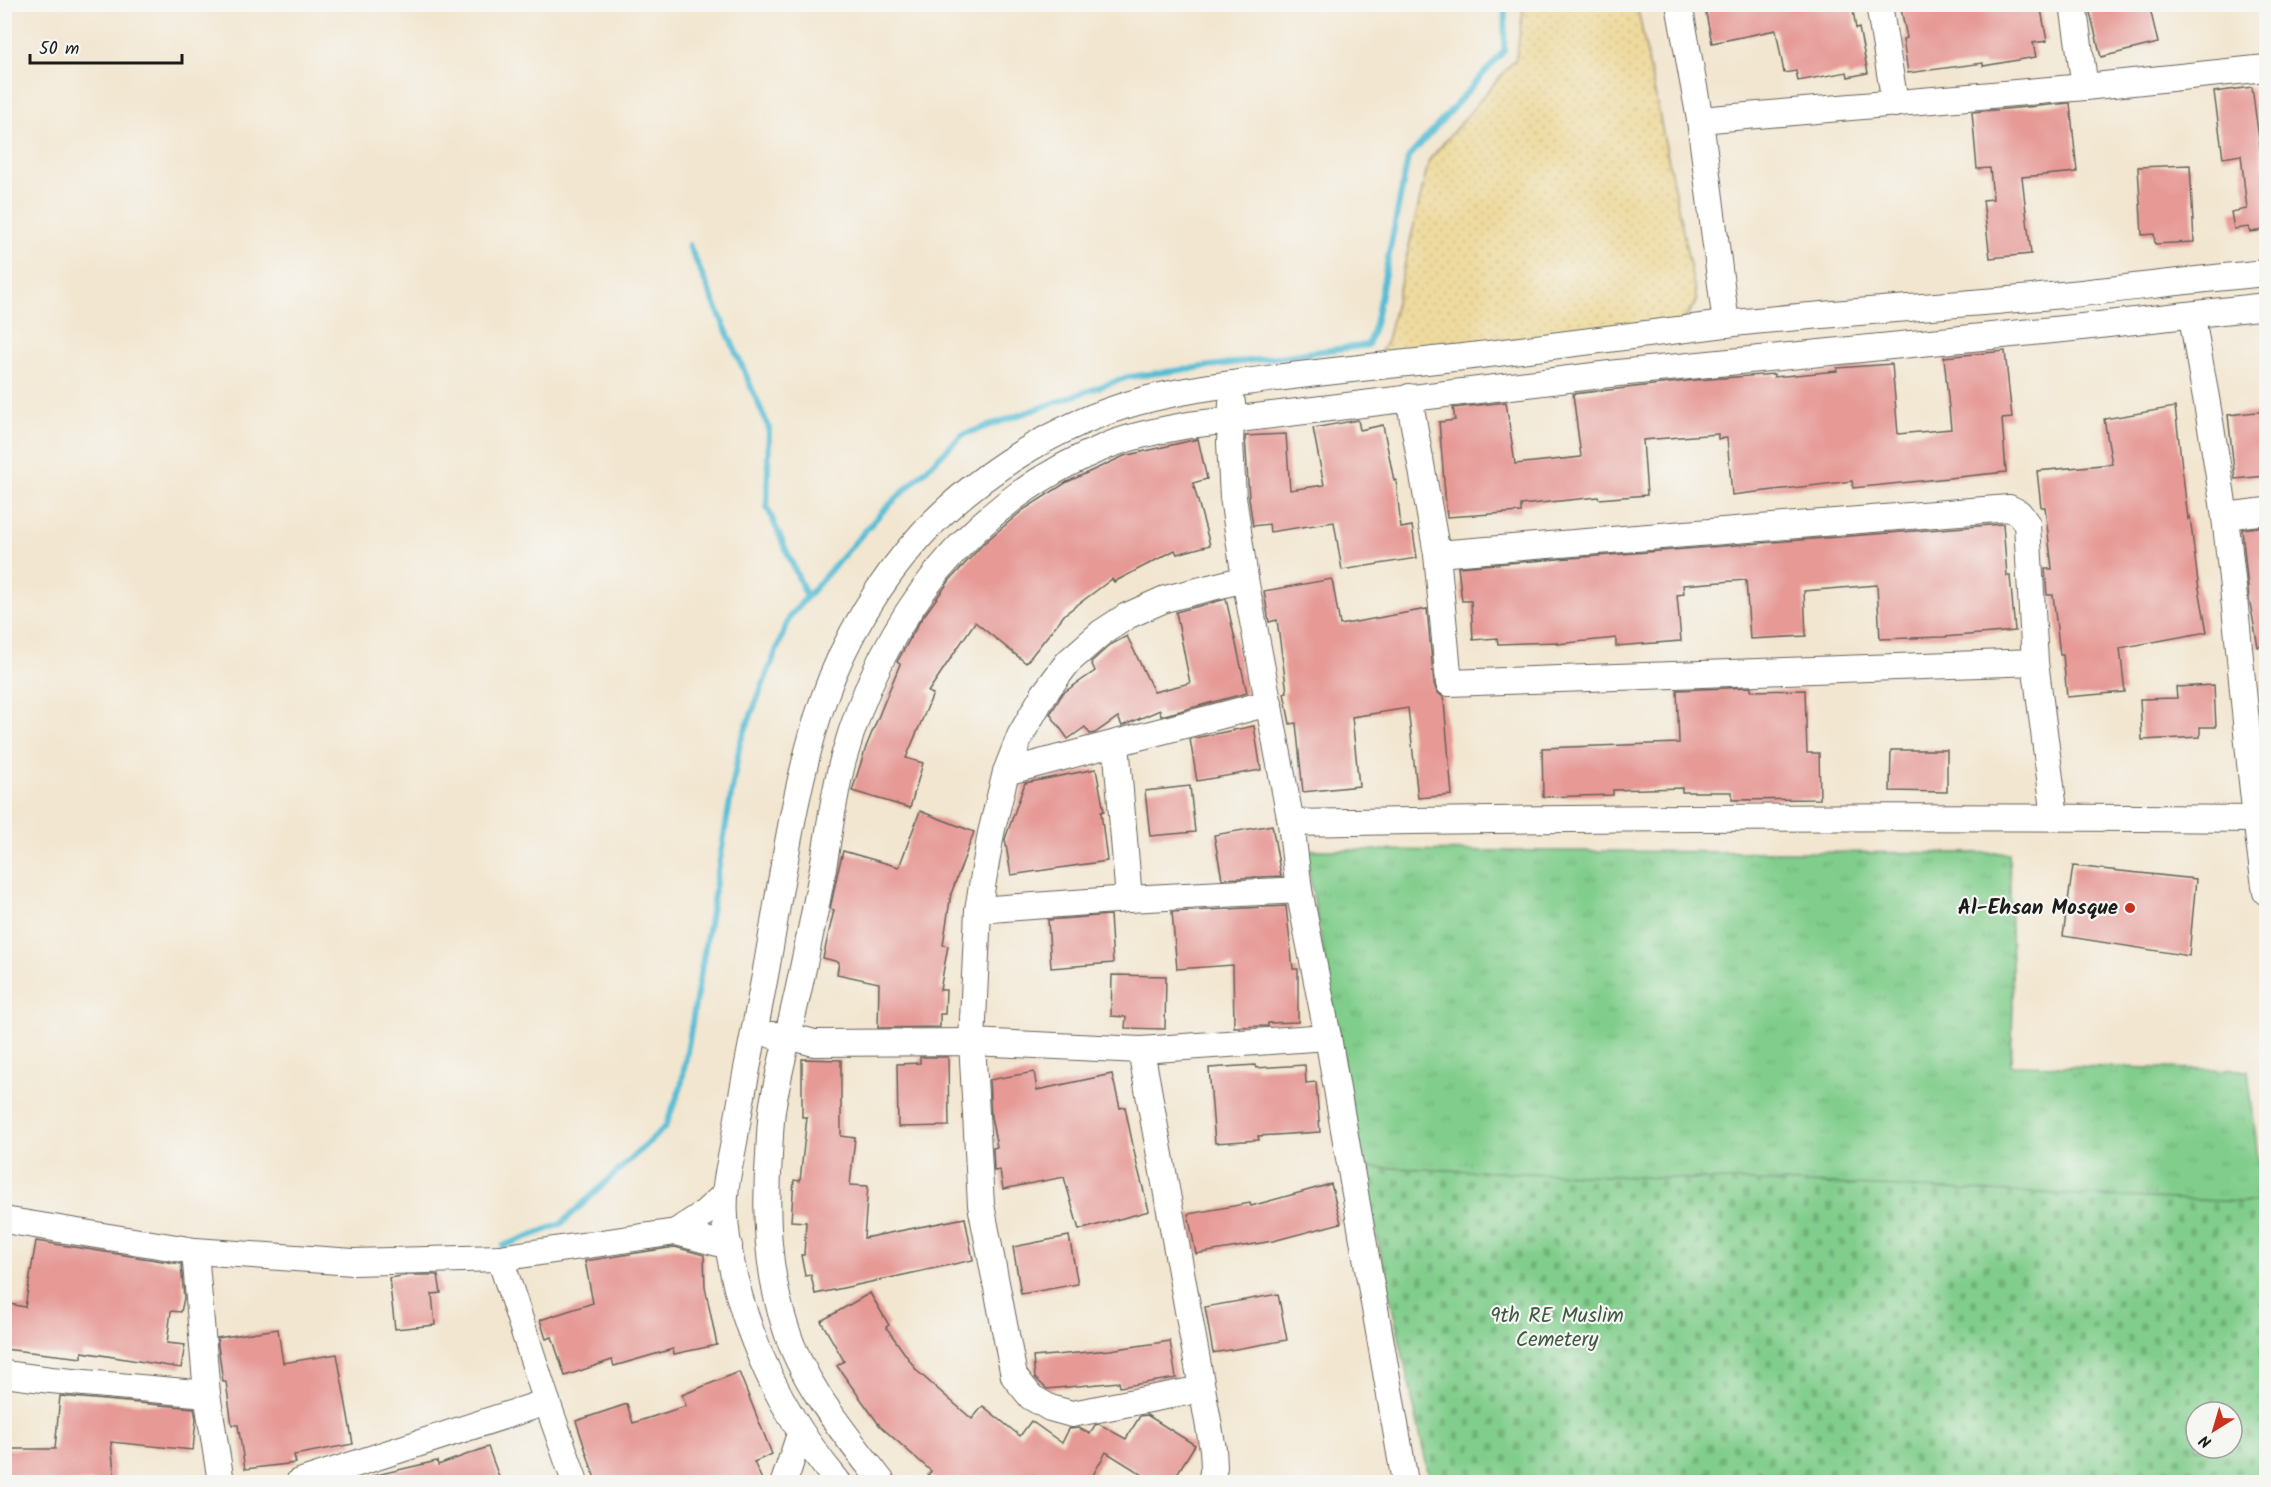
<svg xmlns="http://www.w3.org/2000/svg" width="2271" height="1487" viewBox="0 0 2271 1487" font-family="Kalam,sans-serif">
	<style>
		.grass { fill: url(#grass-tufts); stroke: #4e7554; stroke-width: 1.5 }
		.sand { fill: url(#sand-dots); stroke: #857b5d; stroke-width: 1.5 }
		.cemetery { fill: url(#cemetery-stones); stroke: #4e7554; stroke-width: 1.5; fill-rule: evenodd }
		.lines { fill: none; stroke-linecap: round; stroke-linejoin: round }
		.stream { stroke: #56bdd4; stroke-width: 6 }
		.building { fill: #e69995 }
		.minor-casing { stroke: #67635b; stroke-width: 28 }
		.minor { stroke: #fff; stroke-width: 26 }
		.poi-dot { fill: #c8321e; stroke: #f6f6f2; stroke-width: 2 }
		.labels { text-anchor: middle; dominant-baseline: central; stroke-width: 4.5; stroke-linejoin: round; paint-order: stroke }
		.poi-label { font-size: 21px; font-weight: bold; fill: #1c1c1c; stroke: #f6f6f2; text-anchor: end }
		.park-label { font-size: 21px; fill: #3f5a43; stroke: #f6f6f2 }
	</style>
	<defs>
		<pattern id="grass-tufts" width="24" height="20" patternUnits="userSpaceOnUse" patternTransform="scale(1.5)"><rect width="24" height="20" fill="#81ce8c"/><path d="M3 7l-1-3M5 7V3M7 7l1-3M15 17l-1-3M17 17v-4M19 17l1-3" fill="none" stroke="#6fb078"/></pattern>
		<pattern id="sand-dots" width="8" height="8" patternUnits="userSpaceOnUse" patternTransform="scale(1.5)"><rect width="8" height="8" fill="#eeda9e"/><path d="M2 2h.1M6 6h.1" fill="none" stroke="#ccba88" stroke-width="1.8" stroke-linecap="round"/></pattern>
		<pattern id="cemetery-stones" width="16" height="16" patternUnits="userSpaceOnUse" patternTransform="scale(1.5)"><rect width="16" height="16" fill="#81ce8c"/><path d="M2 7V4a2 2 0 0 1 4 0v3zM10 15v-3a2 2 0 0 1 4 0v3z" fill="#6fb078"/></pattern>
	</defs>
	<rect width="100%" height="100%" fill="#f6f6f2"/>
	<filter id="ink" filterUnits="userSpaceOnUse"><feTurbulence type="fractalNoise" baseFrequency=".0167" numOctaves="2"/><feDisplacementMap in="SourceGraphic" scale="12" xChannelSelector="R" yChannelSelector="G"/><feConvolveMatrix kernelMatrix="1 2 1 2 8 2 1 2 1" color-interpolation-filters="sRGB"/></filter>
	<filter id="wash" filterUnits="userSpaceOnUse"><feTurbulence type="fractalNoise" baseFrequency=".008" numOctaves="4" result="noise"/><feDisplacementMap in="SourceGraphic" scale="24" xChannelSelector="R" yChannelSelector="G"/><feGaussianBlur stdDeviation="1.35" result="paint"/><feColorMatrix in="noise" values="0 0 0 0 0 0 0 0 0 0 0 0 0 0 0 0 0 1.4 0 .05"/><feComposite in="paint" operator="in"/></filter>
	<g filter="url(#wash)">
		<rect width="100%" height="100%" fill="#f2e6d0"/>
		<path class="grass" d="M 1305,850 L 2009,853 L 2013,1006 L 2011,1065 L 2248,1070 L 2263,1203 L 1362,1167 Z"/>
		<path class="sand" d="M 1524,5 L 1637,5 L 1697,301 L 1676,331 L 1376,360 L 1387,341 L 1429,160 L 1516,58 Z"/>
		<path class="cemetery" d="M 1362,1167 L 1831,1184 L 2263,1203 L 2266,1237 L 2266,1482 L 1437,1482 L 1430,1481 ZM 2196,1412 L 2232,1412 L 2232,1448 L 2196,1448 Z"/>
		<g class="lines">
			<g class="stream">
				<path d="M 689,245 L 769,428 L 767,507 L 807,597"/>
				<path d="M 503,1246 L 561,1224 L 665,1127 L 681,1087 L 740,743 L 790,616 L 881,513 L 962,435 L 1128,377 L 1368,345 L 1375,324 L 1408,158 L 1504,51 L 1505,4"/>
			</g>
		</g>
		<g id="blocks">
			<g class="building">
				<path d="M 1704,4 L 1852,4 L 1856,29 L 1859,28 L 1868,73 L 1848,77 L 1847,72 L 1798,81 L 1796,71 L 1784,73 L 1776,30 L 1712,43 Z"/>
				<path d="M 1900,4 L 2040,4 L 2047,41 L 2033,43 L 2036,57 L 1983,66 L 1983,63 L 1908,73 L 1903,39 L 1907,38 Z"/>
				<path d="M 2088,4 L 2149,4 L 2158,43 L 2101,57 Z"/>
				<path d="M 2252,87 L 2263,168 L 2266,167 L 2266,230 L 2250,232 L 2249,227 L 2234,229 L 2231,212 L 2247,209 L 2241,155 L 2223,158 L 2214,92 Z"/>
				<path d="M 2070,103 L 2077,172 L 2022,177 L 2031,254 L 1990,258 L 1983,200 L 1993,199 L 1990,168 L 1977,169 L 1972,112 Z"/>
				<path d="M 2190,165 L 2194,242 L 2155,244 L 2154,234 L 2142,235 L 2138,167 Z"/>
				<path d="M 2005,351 L 2012,418 L 2002,419 L 2006,472 L 1853,488 L 1852,481 L 1732,495 L 1727,438 L 1718,439 L 1718,434 L 1643,440 L 1647,495 L 1599,499 L 1598,497 L 1521,505 L 1521,512 L 1447,517 L 1439,422 L 1455,420 L 1453,408 L 1506,402 L 1515,464 L 1581,457 L 1573,394 L 1697,380 L 1774,374 L 1774,377 L 1837,371 L 1837,368 L 1892,364 L 1898,434 L 1951,429 L 1944,357 Z"/>
				<path d="M 2175,407 L 2188,519 L 2190,516 L 2198,583 L 2207,632 L 2120,648 L 2125,692 L 2067,697 L 2063,655 L 2060,655 L 2053,595 L 2047,595 L 2045,569 L 2052,569 L 2045,507 L 2041,507 L 2037,471 L 2112,464 L 2104,419 Z"/>
				<path d="M 2266,411 L 2266,476 L 2235,479 L 2228,415 Z"/>
				<path d="M 1358,420 L 1360,430 L 1383,425 L 1394,481 L 1396,480 L 1401,528 L 1412,526 L 1417,558 L 1342,570 L 1334,522 L 1270,532 L 1269,524 L 1253,526 L 1249,498 L 1245,436 L 1286,434 L 1290,490 L 1324,485 L 1313,428 Z"/>
				<path d="M 1198,439 L 1207,479 L 1193,483 L 1210,545 L 1177,554 L 1175,550 L 1114,582 L 1112,579 L 1065,614 L 1026,663 L 975,622 L 928,692 L 933,694 L 906,758 L 923,763 L 910,808 L 852,791 L 866,747 L 900,664 L 897,662 L 920,621 L 950,580 L 984,543 L 1023,510 L 1067,482 L 1124,456 Z"/>
				<path d="M 2003,524 L 2007,576 L 2010,576 L 2015,631 L 1944,637 L 1880,639 L 1877,585 L 1804,591 L 1806,636 L 1750,639 L 1746,580 L 1683,585 L 1684,594 L 1677,595 L 1681,641 L 1616,646 L 1616,638 L 1557,644 L 1557,642 L 1498,644 L 1497,638 L 1473,640 L 1471,601 L 1462,601 L 1458,567 Z"/>
				<path d="M 2266,526 L 2266,646 L 2258,647 L 2249,598 L 2242,529 Z"/>
				<path d="M 1332,579 L 1340,625 L 1427,609 L 1434,684 L 1437,692 L 1443,697 L 1444,702 L 1452,795 L 1418,798 L 1408,708 L 1352,717 L 1359,786 L 1303,792 L 1296,723 L 1290,724 L 1284,693 L 1287,692 L 1277,620 L 1269,622 L 1264,591 Z"/>
				<path d="M 1226,599 L 1247,693 L 1161,716 L 1160,710 L 1122,726 L 1118,717 L 1095,733 L 1090,734 L 1085,727 L 1068,739 L 1050,714 L 1063,693 L 1095,671 L 1091,662 L 1110,645 L 1127,636 L 1154,692 L 1190,683 L 1176,612 Z"/>
				<path d="M 2214,685 L 2216,727 L 2200,727 L 2200,737 L 2142,740 L 2140,699 L 2177,698 L 2176,687 Z"/>
				<path d="M 1751,687 L 1751,691 L 1805,690 L 1807,753 L 1819,753 L 1820,799 L 1732,800 L 1732,792 L 1682,792 L 1682,788 L 1613,790 L 1613,795 L 1543,797 L 1542,748 L 1679,743 L 1677,690 Z"/>
				<path d="M 1254,726 L 1261,770 L 1197,781 L 1190,739 Z"/>
				<path d="M 1891,750 L 1947,750 L 1947,792 L 1890,791 Z"/>
				<path d="M 1096,769 L 1104,811 L 1101,812 L 1107,861 L 1011,875 L 1005,839 L 1025,783 Z"/>
				<path d="M 1190,786 L 1195,832 L 1150,836 L 1145,791 Z"/>
				<path d="M 920,811 L 974,832 L 951,894 L 943,945 L 948,946 L 940,990 L 946,990 L 945,1014 L 940,1014 L 940,1027 L 878,1028 L 879,983 L 837,974 L 839,962 L 823,958 L 834,910 L 830,909 L 838,871 L 843,851 L 899,867 Z"/>
				<path d="M 1272,825 L 1281,876 L 1222,879 L 1214,835 Z"/>
				<path d="M 2073,866 L 2196,879 L 2189,956 L 2063,936 Z"/>
				<path d="M 1286,906 L 1293,969 L 1298,969 L 1298,1022 L 1268,1023 L 1268,1026 L 1234,1027 L 1233,965 L 1177,969 L 1172,912 Z"/>
				<path d="M 1110,915 L 1113,963 L 1051,968 L 1048,920 Z"/>
				<path d="M 1112,975 L 1166,976 L 1165,1029 L 1125,1028 L 1126,1017 L 1111,1016 Z"/>
				<path d="M 920,1057 L 948,1057 L 949,1126 L 898,1127 L 897,1064 L 920,1063 Z"/>
				<path d="M 802,1059 L 841,1060 L 841,1136 L 855,1138 L 850,1185 L 868,1186 L 864,1238 L 965,1218 L 973,1260 L 815,1294 L 811,1275 L 805,1276 L 801,1255 L 804,1255 L 806,1222 L 791,1221 L 794,1180 L 800,1181 L 807,1117 L 802,1117 Z"/>
				<path d="M 1255,1065 L 1256,1068 L 1305,1065 L 1306,1083 L 1316,1082 L 1320,1132 L 1258,1136 L 1259,1140 L 1215,1143 L 1209,1068 Z"/>
				<path d="M 1034,1072 L 1037,1090 L 1112,1074 L 1120,1108 L 1125,1107 L 1137,1165 L 1149,1211 L 1079,1230 L 1064,1177 L 1003,1189 L 1000,1170 L 994,1171 L 993,1148 L 997,1147 L 991,1117 L 989,1080 Z"/>
				<path d="M 1331,1184 L 1341,1223 L 1273,1241 L 1196,1254 L 1188,1214 L 1250,1203 L 1251,1206 Z"/>
				<path d="M 1069,1236 L 1078,1284 L 1021,1294 L 1013,1247 Z"/>
				<path d="M 36,1241 L 181,1264 L 184,1298 L 181,1312 L 171,1311 L 167,1343 L 185,1345 L 181,1368 L 82,1352 L 82,1358 L 4,1349 L 4,1303 L 25,1307 Z"/>
				<path d="M 675,1247 L 704,1255 L 705,1287 L 717,1345 L 674,1354 L 673,1349 L 614,1366 L 612,1360 L 565,1376 L 552,1337 L 546,1339 L 540,1320 L 593,1303 L 585,1261 Z"/>
				<path d="M 409,1275 L 438,1275 L 441,1293 L 432,1294 L 435,1325 L 395,1329 L 389,1278 Z"/>
				<path d="M 870,1293 L 889,1325 L 886,1327 L 917,1371 L 972,1419 L 983,1406 L 1020,1436 L 1031,1421 L 1062,1443 L 1069,1429 L 1079,1428 L 1090,1434 L 1095,1425 L 1099,1424 L 1126,1439 L 1140,1416 L 1147,1415 L 1195,1445 L 1172,1482 L 1154,1482 L 1106,1452 L 1089,1482 L 1046,1482 L 1033,1475 L 1027,1482 L 937,1482 L 928,1475 L 931,1471 L 880,1426 L 837,1366 L 844,1361 L 821,1321 Z"/>
				<path d="M 1278,1294 L 1287,1340 L 1213,1353 L 1205,1307 Z"/>
				<path d="M 278,1329 L 283,1363 L 337,1354 L 353,1444 L 294,1455 L 296,1463 L 245,1469 L 238,1425 L 232,1425 L 226,1382 L 223,1382 L 217,1338 Z"/>
				<path d="M 1170,1341 L 1176,1378 L 1120,1387 L 1119,1382 L 1047,1389 L 1035,1378 L 1033,1357 L 1110,1350 Z"/>
				<path d="M 739,1372 L 772,1454 L 754,1462 L 763,1482 L 596,1482 L 576,1421 L 627,1404 L 633,1423 L 686,1406 L 682,1395 Z"/>
				<path d="M 60,1396 L 194,1408 L 196,1419 L 193,1450 L 111,1442 L 115,1482 L 4,1482 L 4,1449 L 55,1449 Z"/>
				<path d="M 488,1447 L 501,1482 L 372,1482 L 372,1476 L 437,1461 L 438,1465 Z"/>
			</g>
		</g>
	</g>
	<g filter="url(#ink)">
		<use href="#blocks" fill-opacity="0" stroke="#67635b" stroke-width="1.5"/>
		<g class="lines">
			<defs>
				<g id="minor">
					<path d="M 1679,4 L 1700,120 L 1726,324"/>
					<path d="M 1879,4 L 1895,104"/>
					<path d="M 2073,4 L 2085,87"/>
					<path d="M 1700,120 L 2085,87 L 2266,68"/>
					<path d="M 2192,316 C 2203,383 2216,450 2225,518 C 2241,642 2247,768 2266,892"/>
					<path d="M 1409,397 L 1437,554 L 1449,683 L 2035,662"/>
					<path d="M 1232,403 L 1230,443 L 1233,497 L 1245,579 L 1291,823 L 1299,890 L 1328,1037 L 1405,1482"/>
					<path d="M 2225,516 L 2266,511"/>
					<path d="M 1437,554 L 2009,508 L 2019,513 L 2027,524 L 2035,662 L 2055,817"/>
					<path d="M 1116,743 L 1269,703"/>
					<path d="M 1006,772 L 1116,743 L 1129,899"/>
					<path d="M 1291,823 C 1612,817 1934,816 2255,819"/>
					<path d="M 978,910 L 1129,899 L 1299,890"/>
					<path d="M 772,1035 L 789,1036 L 814,1043 L 972,1042 L 1141,1050 L 1328,1037"/>
					<path d="M 1141,1050 L 1213,1449 L 1214,1467 L 1211,1482"/>
					<path d="M 4,1220 L 195,1251 L 353,1262 L 500,1258 L 676,1232 L 729,1246"/>
					<path d="M 676,1232 L 702,1215 L 725,1194"/>
					<path d="M 195,1251 L 207,1394 L 221,1482"/>
					<path d="M 500,1258 L 547,1402"/>
					<path d="M 4,1374 L 51,1380 L 207,1394"/>
					<path d="M 1202,1389 L 1072,1414 L 1050,1408 L 1031,1397 L 1014,1376 L 981,1205 L 972,1042 L 978,910 L 991,833 L 1006,772 L 1020,736 L 1044,694 L 1068,662 L 1101,633 L 1127,616 L 1165,599 L 1245,579"/>
					<path d="M 299,1482 L 547,1402 L 575,1482"/>
					<path d="M 784,1482 L 800,1434"/>
					<path d="M 838,1482 C 788,1422 754,1356 735,1280 C 729,1253 723,1224 725,1196 C 726,1176 732,1156 735,1136 C 744,1080 756,1025 766,970 C 782,880 794,785 824,698 C 845,638 880,580 923,533 C 979,473 1058,424 1137,402 C 1180,390 1225,385 1268,379 C 1344,369 1421,362 1497,353 C 1573,344 1649,333 1725,324 C 1837,312 1950,306 2062,295 C 2130,288 2198,279 2266,273"/>
					<path d="M 882,1482 C 845,1434 803,1385 785,1326 C 767,1270 765,1213 769,1155 C 770,1138 770,1121 773,1104 C 781,1060 793,1017 802,973 C 809,940 816,907 822,873 C 829,836 833,797 843,760 C 882,619 970,500 1109,445 C 1135,435 1162,430 1189,425 L 1618,373 L 2073,328 L 2266,306"/>
				</g>
			</defs>
			<use href="#minor" class="minor-casing"/>
			<use href="#minor" class="minor"/>
		</g>
	</g>
	<circle class="poi-dot" cx="2130" cy="908" r="6"/>
	<g class="labels">
		<g class="poi-label">
			<text x="2118" y="908">Al-Ehsan Mosque</text>
		</g>
		<g class="park-label">
			<text x="1557" y="1316">9th RE Muslim<tspan x="1557" dy="24">Cemetery</tspan></text>
		</g>
	</g>
	<rect width="2271" height="1487" fill="none" stroke="#f6f6f2" stroke-width="24"/>
	<g transform="translate(2214 1430) rotate(217)"><circle r="28" fill="#f6f6f2" stroke="#9f9f9c" stroke-width="1.5"/>
	<path d="M0-4.5L10 22L0 15L-10 22Z" fill="#c8321e"/>
	<text y="-9" font-size="16" font-weight="bold" text-anchor="middle" fill="#1c1c1c">N</text>
	</g>
	<path d="M30 54v9h152v-9" fill="none" stroke="#1c1c1c" stroke-width="3"/>
	<text x="39" y="54" font-size="18" fill="#1c1c1c" stroke="#f6f6f2" stroke-width="4.5" paint-order="stroke">50 m</text>
</svg>
